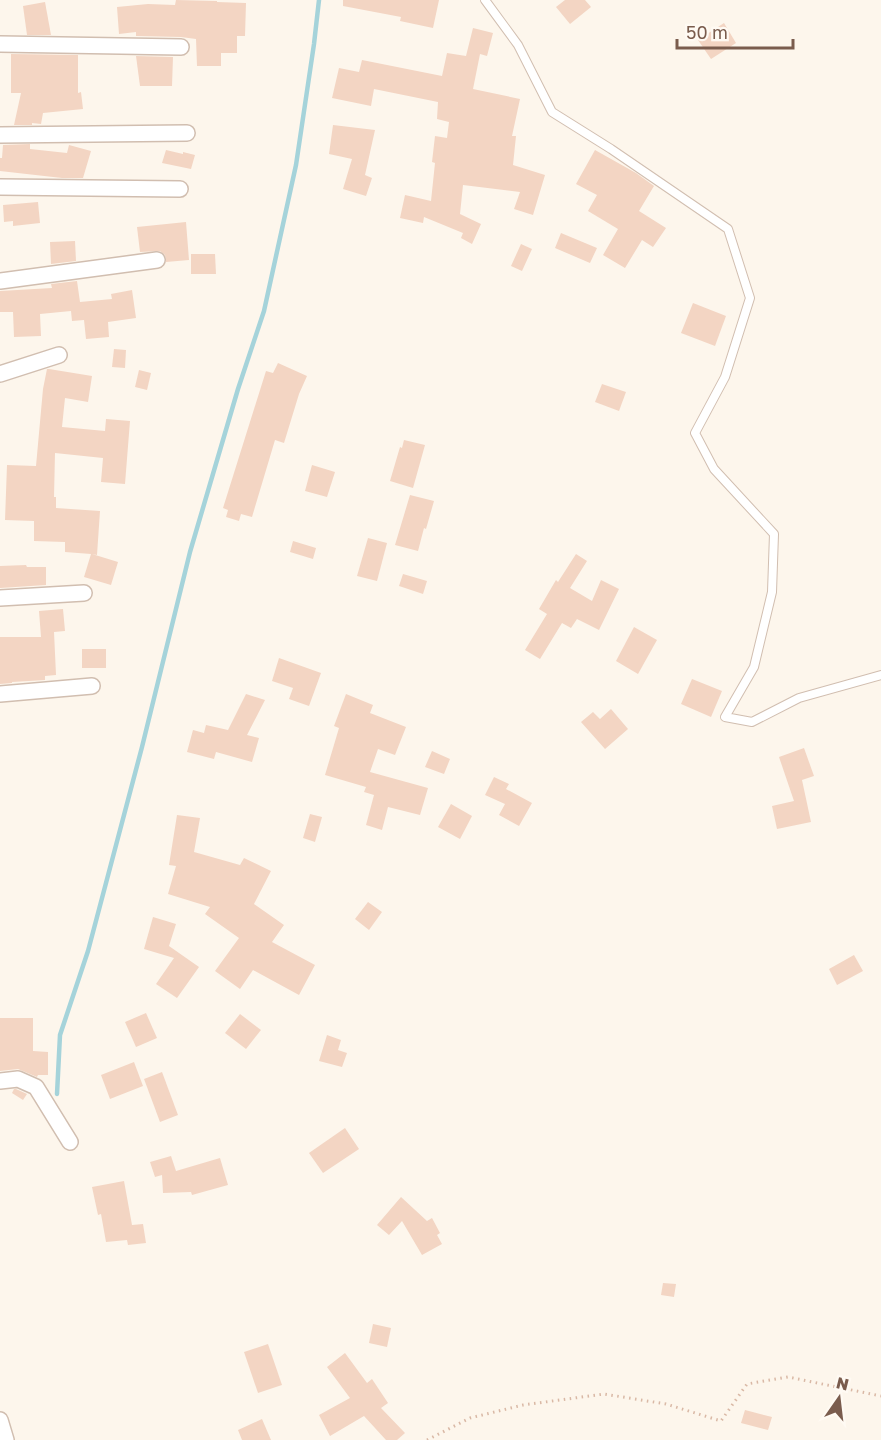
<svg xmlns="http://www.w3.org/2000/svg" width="881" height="1440" viewBox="0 0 881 1440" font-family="'Golos Text',sans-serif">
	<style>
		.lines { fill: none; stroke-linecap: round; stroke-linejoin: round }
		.stream { stroke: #a5d3da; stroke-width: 4.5 }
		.building { fill: #f3d5c3 }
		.lane-casing { stroke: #d1beb0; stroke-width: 10 }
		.street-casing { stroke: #d1beb0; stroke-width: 18 }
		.path { stroke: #d9b8a5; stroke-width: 3; stroke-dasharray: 1.5 4.5; stroke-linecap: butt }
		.lane { stroke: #fff; stroke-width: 8 }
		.street { stroke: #fff; stroke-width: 15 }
	</style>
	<rect width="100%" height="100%" fill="#fdf6ec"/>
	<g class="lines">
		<path class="stream" d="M 57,1094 L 60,1035 L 88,951 L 142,747 L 190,552 L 238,389 L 264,311 L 296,165 L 314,44 L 319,0"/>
	</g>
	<g class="building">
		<path d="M 176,0 L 217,1 L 217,2 L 246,3 L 245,36 L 237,36 L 237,53 L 221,53 L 221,66 L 197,66 L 196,39 L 181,37 L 136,36 L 136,32 L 119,34 L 117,7 L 148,4 L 175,5 Z"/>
		<path d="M 343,0 L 439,0 L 433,28 L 400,21 L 401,17 L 343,6 Z"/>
		<path d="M 565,0 L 585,0 L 591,7 L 570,24 L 556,7 Z"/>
		<path d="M 45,2 L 51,35 L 27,35 L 23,6 Z"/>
		<path d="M 724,23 L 736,43 L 711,59 L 698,40 Z"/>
		<path d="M 473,28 L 493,33 L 487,56 L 480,54 L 473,89 L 520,99 L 512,136 L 516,136 L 513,165 L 545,175 L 533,215 L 514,209 L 520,192 L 463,185 L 460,214 L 481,224 L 472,244 L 461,238 L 463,233 L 424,217 L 423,223 L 400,218 L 405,195 L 431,201 L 435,163 L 432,162 L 435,136 L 447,138 L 449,122 L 437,119 L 438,102 L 374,89 L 371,106 L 332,98 L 339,68 L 359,72 L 362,60 L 442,76 L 447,53 L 466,56 Z"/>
		<path d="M 11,54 L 78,55 L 78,93 L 81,92 L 83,109 L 43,113 L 41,124 L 32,123 L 32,125 L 14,125 L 21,93 L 11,93 Z"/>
		<path d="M 136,56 L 173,57 L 172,86 L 140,86 Z"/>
		<path d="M 333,125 L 375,130 L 365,175 L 372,178 L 366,196 L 343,189 L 352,159 L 329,154 Z"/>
		<path d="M 30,144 L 30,149 L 67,153 L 69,145 L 91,151 L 83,178 L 62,178 L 0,171 L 0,158 L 2,158 L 3,145 Z"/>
		<path d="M 166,150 L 183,154 L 183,152 L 195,155 L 191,169 L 162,163 Z"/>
		<path d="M 595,150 L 636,173 L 654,186 L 639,211 L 666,228 L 653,247 L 642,240 L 625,268 L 603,255 L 618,229 L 588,211 L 597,195 L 576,184 Z"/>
		<path d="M 38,202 L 40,223 L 13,226 L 13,221 L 4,222 L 3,205 Z"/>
		<path d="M 186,222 L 189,260 L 166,262 L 165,255 L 160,251 L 140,252 L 137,227 Z"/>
		<path d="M 561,233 L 597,248 L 590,263 L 555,248 Z"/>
		<path d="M 75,241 L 76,261 L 51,264 L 50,242 Z"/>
		<path d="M 521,244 L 532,249 L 522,271 L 511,266 Z"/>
		<path d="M 191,254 L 215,254 L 216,274 L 191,274 Z"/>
		<path d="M 77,281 L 80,302 L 112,299 L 111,294 L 132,290 L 136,318 L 108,322 L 109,337 L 86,339 L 84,320 L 72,321 L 71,311 L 40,314 L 41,336 L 14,337 L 13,312 L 0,312 L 0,291 L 52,288 L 51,284 Z"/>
		<path d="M 693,303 L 726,316 L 715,346 L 681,333 Z"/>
		<path d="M 114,349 L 126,350 L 125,368 L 112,367 Z"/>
		<path d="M 278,363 L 307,376 L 299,394 L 284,443 L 275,440 L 252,517 L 241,514 L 239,521 L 226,517 L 228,510 L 223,508 L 266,371 L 273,373 Z"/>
		<path d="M 47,369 L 49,369 L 92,376 L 88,402 L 65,398 L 62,427 L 105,431 L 106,419 L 130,421 L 125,484 L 101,482 L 103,458 L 55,453 L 54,497 L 56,497 L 56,508 L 100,511 L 97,555 L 92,554 L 118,562 L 111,585 L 84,577 L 91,554 L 65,552 L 65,542 L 34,541 L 34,521 L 5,520 L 7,465 L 36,466 L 43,389 Z"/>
		<path d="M 139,370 L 151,373 L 147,390 L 135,387 Z"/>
		<path d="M 602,384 L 626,392 L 619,411 L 595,402 Z"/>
		<path d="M 404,440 L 425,445 L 413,488 L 390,481 L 400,447 L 402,448 Z"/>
		<path d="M 312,465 L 335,472 L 327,497 L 305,491 Z"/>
		<path d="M 410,495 L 434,501 L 426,529 L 424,528 L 418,551 L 395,545 Z"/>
		<path d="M 368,538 L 387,543 L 377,581 L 357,576 Z"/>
		<path d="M 293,541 L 316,548 L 313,559 L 290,552 Z"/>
		<path d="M 576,554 L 587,561 L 570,588 L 592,601 L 601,580 L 619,589 L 599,630 L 577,619 L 571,628 L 562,623 L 540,659 L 525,650 L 547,614 L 539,609 L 556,580 L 558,582 Z"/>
		<path d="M 26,565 L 27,567 L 46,567 L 46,585 L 0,588 L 0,566 Z"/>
		<path d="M 403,574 L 427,581 L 423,594 L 399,586 Z"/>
		<path d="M 63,609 L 65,631 L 54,632 L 56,675 L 45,676 L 45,680 L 12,682 L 12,683 L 0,684 L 0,637 L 41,637 L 39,611 Z"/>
		<path d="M 634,627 L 657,640 L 638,674 L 616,661 Z"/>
		<rect x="82" y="649" width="24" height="19"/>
		<path d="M 279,658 L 321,673 L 309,706 L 289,699 L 293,688 L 272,681 Z"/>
		<path d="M 692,679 L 722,691 L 711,717 L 681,704 Z"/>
		<path d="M 246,694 L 265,700 L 247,735 L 259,738 L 252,762 L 216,752 L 214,759 L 187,752 L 193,730 L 204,733 L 206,725 L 228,730 Z"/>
		<path d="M 346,694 L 373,705 L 370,713 L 406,727 L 395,755 L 378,749 L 370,772 L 428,788 L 420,815 L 388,807 L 382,830 L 366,825 L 374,795 L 364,792 L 366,787 L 325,775 L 339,728 L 334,726 Z"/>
		<path d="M 611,709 L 628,729 L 605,749 L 581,722 L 593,712 L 600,719 Z"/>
		<path d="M 804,748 L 814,776 L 802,780 L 811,822 L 777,829 L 772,806 L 794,801 L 779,757 Z"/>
		<path d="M 432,751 L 450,759 L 444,774 L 425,767 Z"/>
		<path d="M 494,777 L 509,784 L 506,789 L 532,803 L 519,826 L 499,815 L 505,804 L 485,795 Z"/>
		<path d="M 451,804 L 472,816 L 460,839 L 438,827 Z"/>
		<path d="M 310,814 L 322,817 L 315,842 L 303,838 Z"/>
		<path d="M 177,815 L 200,818 L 194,852 L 240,865 L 244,858 L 271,871 L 254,904 L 284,925 L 272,942 L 315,965 L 299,995 L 253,970 L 240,989 L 215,971 L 239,938 L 205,914 L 210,907 L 168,894 L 176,866 L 169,865 Z"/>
		<path d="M 368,902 L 382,912 L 369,930 L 355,919 Z"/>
		<path d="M 153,917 L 176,924 L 169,946 L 199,967 L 177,998 L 156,984 L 174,958 L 144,949 Z"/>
		<path d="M 854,955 L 863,971 L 837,985 L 829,969 Z"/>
		<path d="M 146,1013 L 157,1038 L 136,1047 L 125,1022 Z"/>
		<path d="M 240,1014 L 261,1030 L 246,1049 L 225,1033 Z"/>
		<path d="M 0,1018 L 33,1018 L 33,1051 L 48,1052 L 48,1075 L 38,1075 L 37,1077 L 18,1069 L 0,1071 Z"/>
		<path d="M 327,1035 L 341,1040 L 338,1050 L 347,1053 L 342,1067 L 319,1061 Z"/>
		<path d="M 134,1062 L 143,1086 L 110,1099 L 101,1075 Z"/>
		<path d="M 162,1072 L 178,1115 L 160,1122 L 144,1079 Z"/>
		<path d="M 14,1089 L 16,1089 L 27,1094 L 23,1100 L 12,1093 Z"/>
		<path d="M 345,1128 L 359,1149 L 323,1173 L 309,1153 Z"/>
		<path d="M 171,1156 L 176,1171 L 220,1158 L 228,1185 L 192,1195 L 191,1192 L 163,1193 L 162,1175 L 155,1177 L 150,1162 Z"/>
		<path d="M 124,1181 L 132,1225 L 143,1224 L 146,1243 L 128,1245 L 127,1240 L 106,1242 L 101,1214 L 98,1215 L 92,1187 Z"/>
		<path d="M 401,1197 L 427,1221 L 432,1218 L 440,1233 L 437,1235 L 442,1244 L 422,1255 L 402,1221 L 389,1235 L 377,1225 Z"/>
		<path d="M 663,1283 L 676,1284 L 674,1297 L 661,1295 Z"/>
		<path d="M 373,1324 L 391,1328 L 387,1347 L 369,1343 Z"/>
		<path d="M 268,1344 L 282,1385 L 258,1393 L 244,1352 Z"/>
		<path d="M 345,1353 L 367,1383 L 372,1379 L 388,1403 L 381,1408 L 405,1433 L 397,1440 L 386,1440 L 364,1416 L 330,1436 L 319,1415 L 350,1398 L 327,1367 Z"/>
		<path d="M 745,1410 L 772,1417 L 768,1430 L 741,1423 Z"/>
		<path d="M 262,1419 L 271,1440 L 242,1440 L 238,1430 Z"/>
	</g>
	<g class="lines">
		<defs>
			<path id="lane" d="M 485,0 L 518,45 L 552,112 L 611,149 L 728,229 L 750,298 L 725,377 L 695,433 L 714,469 L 774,534 L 772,592 L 754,667 L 725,717 L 752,722 L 799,698 L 881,675"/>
			<g id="street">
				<path d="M 0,44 L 181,47"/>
				<path d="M 0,135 L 187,133"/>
				<path d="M 0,187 L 180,189"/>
				<path d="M 0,281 L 157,260"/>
				<path d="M 0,374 L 59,355"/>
				<path d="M 0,598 L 84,593"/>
				<path d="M 0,694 L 92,686"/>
				<path d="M 0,1081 L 18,1079 L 36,1087 L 70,1142"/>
				<path d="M 0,1420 L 6,1440"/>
			</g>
		</defs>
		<use href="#lane" class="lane-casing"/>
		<use href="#street" class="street-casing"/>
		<path class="path" d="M 427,1440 L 470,1418 L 523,1405 L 604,1394 L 666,1404 L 721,1421 L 747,1384 L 788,1377 L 881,1396"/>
		<use href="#lane" class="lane"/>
		<use href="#street" class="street"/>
	</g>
	<g transform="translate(839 1398) rotate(14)" stroke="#fffaf3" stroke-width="4.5" paint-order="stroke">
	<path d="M0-4.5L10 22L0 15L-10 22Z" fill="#7a5c4d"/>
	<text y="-9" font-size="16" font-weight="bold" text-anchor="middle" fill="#7a5c4d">N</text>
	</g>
	<path d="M677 39v9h116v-9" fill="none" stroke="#7a5c4d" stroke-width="3"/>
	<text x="686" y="39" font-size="18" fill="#7a5c4d" stroke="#fffaf3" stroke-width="4.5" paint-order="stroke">50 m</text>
</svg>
